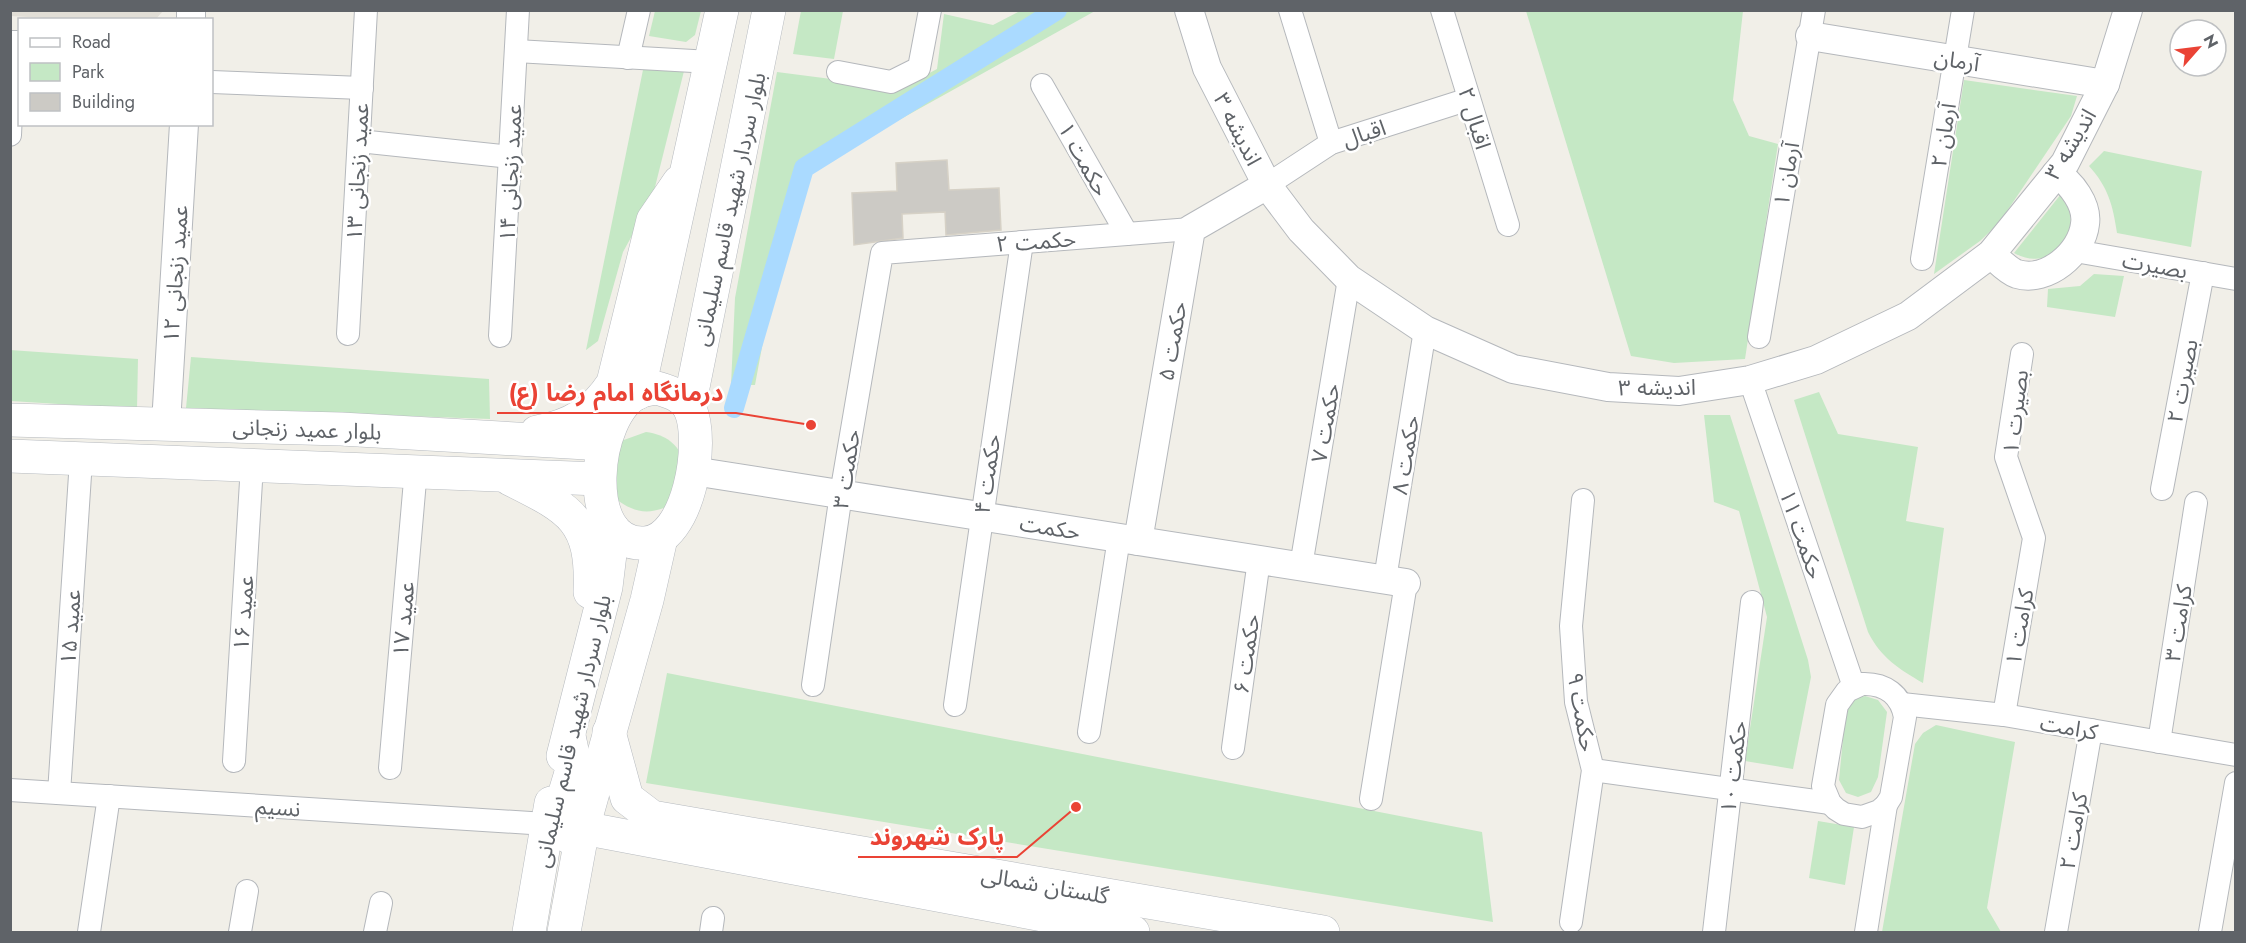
<svg xmlns="http://www.w3.org/2000/svg" width="2246" height="943" viewBox="0 0 2246 943" font-family="Jost,'Noto Sans Arabic',sans-serif">
	<style>
		.education { fill: #e1ded6 }
		.green { fill: #c5e8c5 }
		.lines { fill: none; stroke-linecap: round; stroke-linejoin: round }
		.canal { stroke: #aadaff; stroke-width: 20 }
		.building { fill: #cccac5; stroke: #d6d1c6; stroke-width: 1.5 }
		.minor-casing { stroke: #b5b8bc; stroke-width: 24 }
		.tertiary-casing { stroke: #b5b8bc; stroke-width: 30 }
		.secondary-casing { stroke: #b6babf; stroke-width: 34 }
		.minor { stroke: #fff; stroke-width: 22 }
		.tertiary { stroke: #fff; stroke-width: 28 }
		.secondary { stroke: #fff; stroke-width: 33 }
		.labels { text-anchor: middle; dominant-baseline: central; stroke-width: 5; stroke-linejoin: round; paint-order: stroke }
		.street-label { font-size: 22px; fill: #5f6368; stroke: #fff }
		.leader { fill: none; stroke: #ea4335; stroke-width: 2 }
		.callout-dot { fill: #ea4335; stroke: #fff; stroke-width: 2 }
		.callout-label { font-size: 24px; text-anchor: middle; font-weight: bold; fill: #ea4335; stroke: #fff; stroke-width: 5; stroke-linejoin: round; paint-order: stroke }
	</style>
	<rect width="100%" height="100%" fill="#f1efe8"/>
	<path class="education" d="M 10,11 L 11,10 L 163,11 L 155,20 L 61,19 L 11,16 Z"/>
	<g class="green">
		<path d="M 655,11 L 701,11 L 695,35 L 686,42 L 649,36 Z"/>
		<path d="M 801,11 L 843,11 L 834,59 L 793,54 Z"/>
		<path d="M 1020,11 L 1095,11 L 793,179 L 755,385 L 731,385 L 735,298 L 777,72 L 901,88 L 937,69 L 944,14 L 993,25 Z"/>
		<path d="M 1526,11 L 1743,11 L 1733,100 L 1749,136 L 1778,144 L 1745,359 L 1674,363 L 1631,356 Z"/>
		<path d="M 644,65 L 684,71 L 652,199 L 623,252 L 598,341 L 586,350 Z"/>
		<path d="M 1964,80 L 2077,96 L 2071,116 L 1999,223 L 1980,241 L 1934,274 Z"/>
		<path d="M 2104,151 L 2202,171 L 2191,247 L 2117,233 C 2113,205 2108,187 2089,166 Z"/>
		<path d="M 2061,194 C 2088,230 2054,275 2014,253 Z"/>
		<path d="M 2094,274 L 2124,276 L 2115,317 L 2047,307 L 2048,289 L 2080,286 Z"/>
		<path d="M 10,350 L 138,359 L 137,409 L 11,401 Z"/>
		<path d="M 191,357 L 489,379 L 490,419 L 186,408 Z"/>
		<path d="M 1819,392 L 1838,434 L 1918,447 L 1906,521 L 1944,528 L 1923,683 C 1899,669 1881,658 1868,632 L 1794,400 Z"/>
		<path d="M 1704,415 L 1730,415 L 1808,660 L 1811,677 L 1793,769 L 1745,761 L 1767,617 L 1739,511 L 1714,502 Z"/>
		<path d="M 646,432 C 666,435 677,443 685,462 L 666,507 C 647,515 634,512 617,500 L 607,463 L 621,441 Z"/>
		<path d="M 667,673 L 1482,832 L 1493,922 L 646,783 Z"/>
		<path d="M 1865,696 L 1878,700 L 1887,712 L 1878,777 L 1871,792 L 1858,797 L 1846,793 L 1839,780 L 1846,707 L 1853,699 Z"/>
		<path d="M 1936,725 L 2015,742 L 1987,908 L 2001,932 L 1882,932 L 1915,744 L 1923,733 Z"/>
		<path d="M 1818,821 L 1854,827 L 1845,885 L 1809,878 Z"/>
	</g>
	<g class="lines">
		<path class="canal" d="M 734,408 L 804,168 L 1057,10"/>
	</g>
	<path class="building" d="M 947,160 L 949,190 L 999,188 L 1001,230 L 946,235 L 945,212 L 902,214 L 903,238 L 854,245 L 852,193 L 897,191 L 896,163 Z"/>
	<g class="lines">
		<defs>
			<g id="minor">
				<path d="M 1290,10 L 1331,143"/>
				<path d="M 1442,10 L 1508,225"/>
				<path d="M 516,51 L 711,62"/>
				<path d="M 628,58 L 639,10"/>
				<path d="M 838,72 L 891,82 L 919,68 L 930,10"/>
				<path d="M 212,82 L 362,88"/>
				<path d="M 1042,85 L 1127,234"/>
				<path d="M 10,135 L 14,45"/>
				<path d="M 359,141 L 511,157"/>
				<path d="M 1267,185 L 1331,143 L 1469,99"/>
				<path d="M 2075,251 L 2236,279"/>
				<path d="M 1922,259 L 1963,10"/>
				<path d="M 348,334 L 366,10"/>
				<path d="M 500,336 L 518,10"/>
				<path d="M 1759,337 L 1814,10"/>
				<path d="M 1750,380 L 1854,687"/>
				<path d="M 2162,489 L 2203,273"/>
				<path d="M 1301,566 L 1349,279"/>
				<path d="M 1385,579 L 1425,330"/>
				<path d="M 1862,684 C 1885,683 1901,695 1905,717 L 1891,797 L 1886,805 L 1879,811 L 1862,817 L 1844,814 L 1836,809 L 1830,803 L 1823,786 L 1837,705 L 1847,691 Z"/>
				<path d="M 813,685 L 841,494 L 882,253 L 1191,229"/>
				<path d="M 1902,704 L 2004,715 L 2236,755"/>
				<path d="M 955,705 L 1022,242"/>
				<path d="M 2004,715 L 2034,538 L 2006,457 L 2022,354"/>
				<path d="M 1089,732 L 1119,538"/>
				<path d="M 2159,742 L 2196,503"/>
				<path d="M 1233,748 L 1259,560"/>
				<path d="M 234,761 L 252,465"/>
				<path d="M 390,768 L 416,469"/>
				<path d="M 1593,770 L 1830,803"/>
				<path d="M 10,790 L 546,824"/>
				<path d="M 59,793 L 81,460"/>
				<path d="M 1371,799 L 1406,583"/>
				<path d="M 1571,922 L 1593,770 L 1576,702 L 1571,626 L 1583,500"/>
				<path d="M 89,932 L 109,796"/>
				<path d="M 240,932 L 247,891"/>
				<path d="M 375,932 L 381,903"/>
				<path d="M 711,932 L 713,918"/>
				<path d="M 1714,932 L 1752,602"/>
				<path d="M 1866,932 L 1886,805"/>
				<path d="M 2056,932 L 2091,730"/>
				<path d="M 2210,932 L 2236,783"/>
			</g>
			<g id="tertiary">
				<path d="M 1189,10 L 1207,68 L 1267,185 L 1301,230 L 1349,279 L 1425,330 L 1513,369 L 1608,387 L 1679,391 L 1750,380 L 1816,360 L 1908,316 L 1991,254 L 2065,163 L 2105,84 L 2128,10"/>
				<path d="M 191,20 L 191,10"/>
				<path d="M 1810,36 L 2105,84"/>
				<path d="M 10,45 L 20,45"/>
				<path d="M 1991,254 C 1998,260 2008,271 2017,274 C 2047,283 2082,253 2085,224 C 2088,205 2071,182 2056,174"/>
				<path d="M 166,424 L 184,124"/>
				<path d="M 693,471 L 1406,583"/>
				<path d="M 1138,541 L 1191,229 L 1267,185"/>
			</g>
			<g id="secondary">
				<path d="M 657,388 C 670,392 684,396 690,409 C 705,442 689,540 645,543 C 580,548 592,413 639,392 C 644,390 651,389 657,388 Z"/>
				<path d="M 638,393 L 722,10"/>
				<path d="M 689,407 L 769,10"/>
				<path d="M 10,420 L 341,429 L 604,444"/>
				<path d="M 537,432 C 572,426 594,412 613,383 L 653,220 L 679,182"/>
				<path d="M 10,456 L 599,479"/>
				<path d="M 510,479 C 570,509 593,519 590,592"/>
				<path d="M 609,732 L 627,798 L 652,817 L 1323,932"/>
				<path d="M 569,735 C 570,744 574,754 573,763 C 571,783 545,831 572,838 L 583,828 L 1133,932"/>
				<path d="M 563,756 L 606,587 L 613,529"/>
				<path d="M 529,932 L 551,803"/>
				<path d="M 564,932 L 583,828 L 647,600 L 661,538"/>
			</g>
		</defs>
		<use href="#minor" class="minor-casing"/>
		<use href="#tertiary" class="tertiary-casing"/>
		<use href="#secondary" class="secondary-casing"/>
		<use href="#minor" class="minor"/>
		<use href="#tertiary" class="tertiary"/>
		<use href="#secondary" class="secondary"/>
	</g>
	<g class="labels">
		<g class="street-label">
			<text transform="translate(1957 60) rotate(9)">آرمان</text>
			<text transform="translate(1475 118) rotate(73)">اقبال ۲</text>
			<text transform="translate(1238 129) rotate(63)">اندیشه ۳</text>
			<text transform="translate(1364 133) rotate(-18)">اقبال</text>
			<text transform="translate(1943 135) rotate(-81)">آرمان ۲</text>
			<text transform="translate(2070 144) rotate(-59)">اندیشه ۳</text>
			<text transform="translate(1084 159) rotate(61)">حکمت ۱</text>
			<text transform="translate(357 172) rotate(-87)">عمید زنجانی ۱۳</text>
			<text transform="translate(510 173) rotate(-87)">عمید زنجانی ۱۴</text>
			<text transform="translate(1786 174) rotate(-80)">آرمان ۱</text>
			<text transform="translate(729 209) rotate(-78)">بلوار سردار شهید قاسم سلیمانی</text>
			<text transform="translate(1036 241) rotate(-4)">حکمت ۲</text>
			<text transform="translate(2155 265) rotate(10)">بصیرت</text>
			<text transform="translate(175 274) rotate(-86)">عمید زنجانی ۱۲</text>
			<text transform="translate(1172 341) rotate(-80)">حکمت ۵</text>
			<text transform="translate(2182 381) rotate(-79)">بصیرت ۲</text>
			<text x="1657" y="387">اندیشه ۳</text>
			<text transform="translate(2015 412) rotate(-83)">بصیرت ۱</text>
			<text transform="translate(1325 423) rotate(-80)">حکمت ۷</text>
			<text transform="translate(307 429) rotate(2)">بلوار عمید زنجانی</text>
			<text transform="translate(1405 455) rotate(-81)">حکمت ۸</text>
			<text transform="translate(846 469) rotate(-81)">حکمت ۳</text>
			<text transform="translate(987 474) rotate(-82)">حکمت ۴</text>
			<text transform="translate(1050 527) rotate(9)">حکمت</text>
			<text transform="translate(1802 534) rotate(71)">حکمت ۱۱</text>
			<text transform="translate(243 613) rotate(-86)">عمید ۱۶</text>
			<text transform="translate(403 619) rotate(-85)">عمید ۱۷</text>
			<text transform="translate(2178 623) rotate(-81)">کرامت ۳</text>
			<text transform="translate(70 627) rotate(-86)">عمید ۱۵</text>
			<text transform="translate(2019 627) rotate(-80)">کرامت ۱</text>
			<text transform="translate(1246 654) rotate(-82)">حکمت ۶</text>
			<text transform="translate(1582 712) rotate(80)">حکمت ۹</text>
			<text transform="translate(2069 727) rotate(10)">کرامت</text>
			<text transform="translate(572 731) rotate(-77)">بلوار سردار شهید قاسم سلیمانی</text>
			<text transform="translate(1733 767) rotate(-83)">حکمت ۱۰</text>
			<text transform="translate(278 807) rotate(4)">نسیم</text>
			<text transform="translate(2073 831) rotate(-80)">کرامت ۲</text>
			<text transform="translate(1045 885) rotate(10)">گلستان شمالی</text>
		</g>
	</g>
	<path class="leader" d="M811 425L736 413H497M1076 807L1017 857H858"/>
	<g class="callout-dot">
		<circle cx="811" cy="425" r="6"/>
		<circle cx="1076" cy="807" r="6"/>
	</g>
	<g class="callout-label">
		<text x="616" y="401">درمانگاه امام رضا (ع)</text>
		<text x="937" y="845">پارک شهروند</text>
	</g>
	<rect width="2246" height="943" fill="none" stroke="#5f6368" stroke-width="24"/>
	<rect x="18" y="18" width="195" height="108" fill="#ffffff" stroke="#bfc1c3" stroke-width="1.5"/>
	<rect x="30" y="38" width="30" height="9" fill="#ffffff" stroke="#bfc1c3" stroke-width="1.5"/>
	<text x="72" y="48" font-size="18" fill="#5f6368">Road</text>
	<rect x="30" y="63" width="30" height="18" fill="#c5e8c5" stroke="#bfc1c3" stroke-width="1.5"/>
	<text x="72" y="78" font-size="18" fill="#5f6368">Park</text>
	<rect x="30" y="93" width="30" height="18" fill="#cccac5" stroke="#bfc1c3" stroke-width="1.5"/>
	<text x="72" y="108" font-size="18" fill="#5f6368">Building</text>
	<g transform="translate(2198 48) rotate(62)"><circle r="28" fill="#ffffff" stroke="#bfc1c3" stroke-width="1.5"/>
	<path d="M0-4.5L10 22L0 15L-10 22Z" fill="#ea4335"/>
	<text y="-9" font-size="16" font-weight="bold" text-anchor="middle" fill="#5f6368">N</text>
	</g>
</svg>
